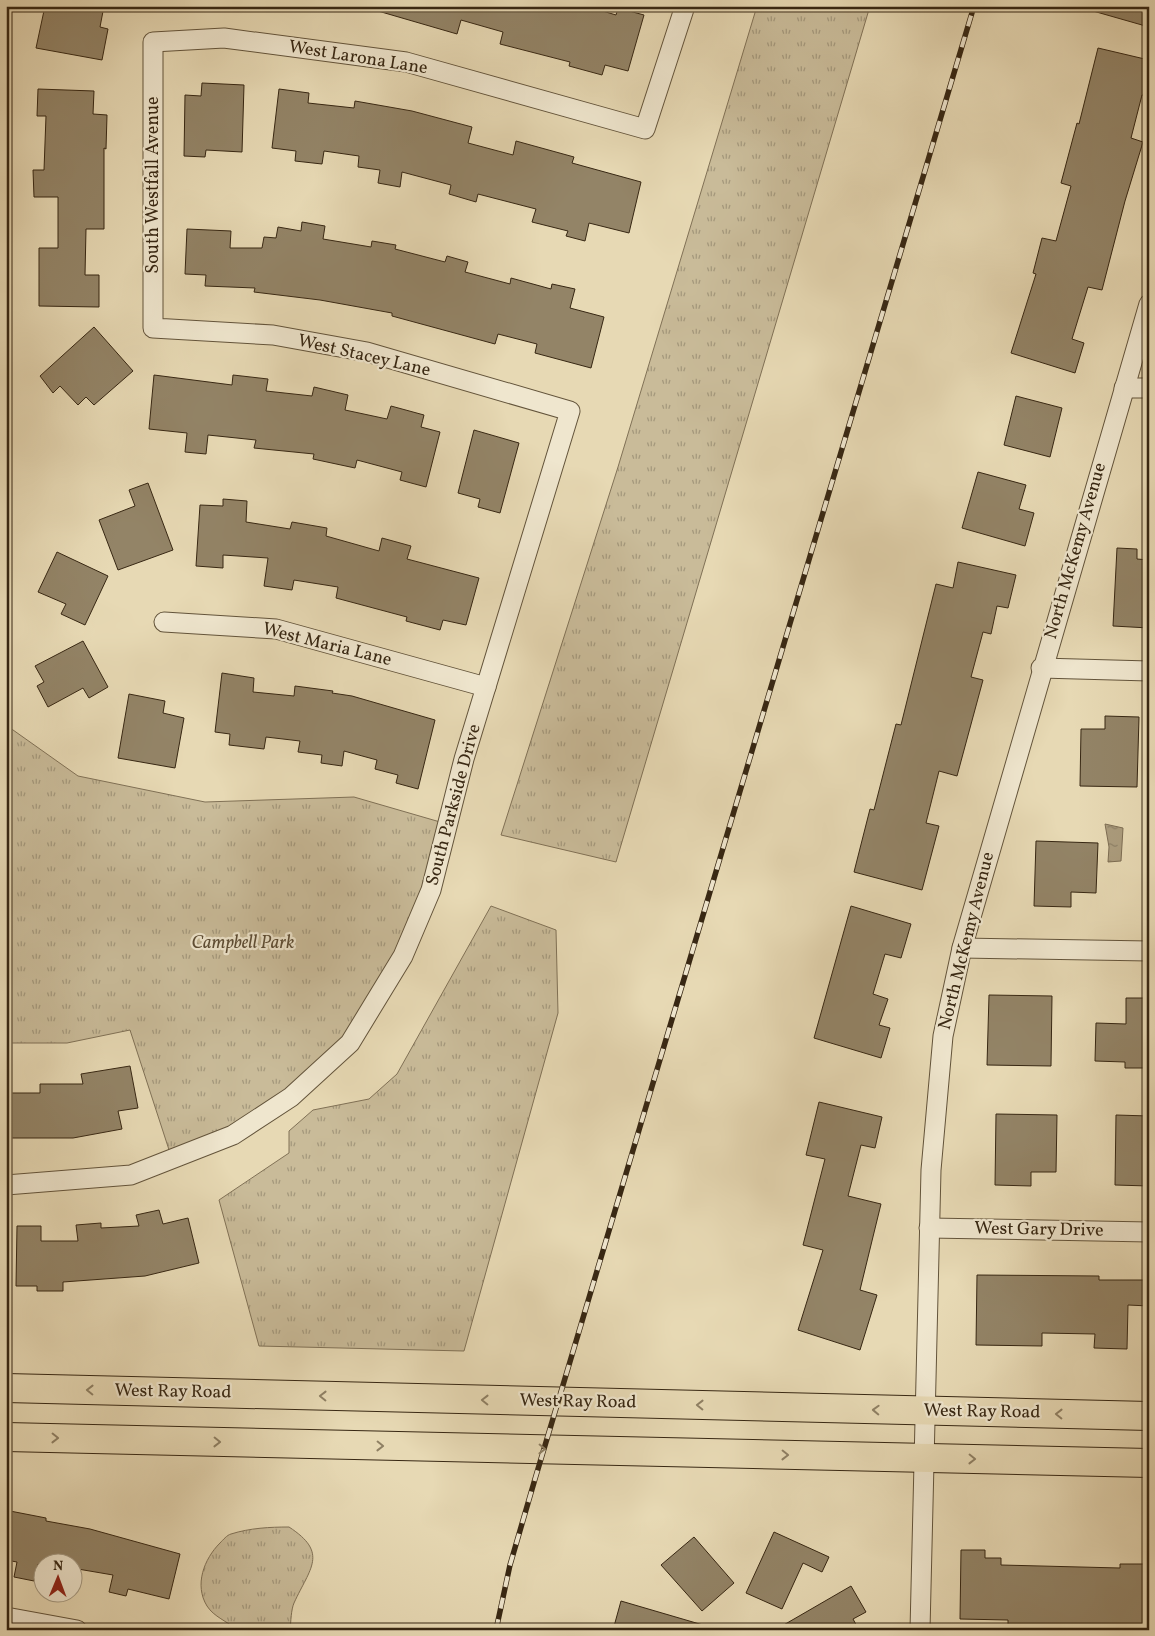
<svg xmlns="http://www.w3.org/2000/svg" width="1155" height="1636" viewBox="0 0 1155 1636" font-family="Vollkorn,serif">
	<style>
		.grass { fill: url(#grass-tufts); stroke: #807156 }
		.water { fill: url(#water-ripples); stroke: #7d6d53 }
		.building { fill: #938467; stroke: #372713 }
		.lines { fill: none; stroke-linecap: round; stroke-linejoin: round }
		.minor-casing { stroke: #63543b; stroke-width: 21 }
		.primary-casing { stroke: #372713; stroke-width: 30 }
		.minor { stroke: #efe6ce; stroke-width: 19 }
		.primary { stroke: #e7d9b4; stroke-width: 28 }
		.rail-casing { stroke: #372713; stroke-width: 5.5 }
		.rail { stroke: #efe6ce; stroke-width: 4; stroke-dasharray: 11; stroke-linecap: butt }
		.oneway { stroke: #8f8064 }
		.labels { text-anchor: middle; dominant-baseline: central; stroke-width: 4.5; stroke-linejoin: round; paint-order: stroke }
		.street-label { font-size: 18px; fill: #372713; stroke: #efe6ce }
		.park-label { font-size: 18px; font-style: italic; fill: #5c4c34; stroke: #efe6ce }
	</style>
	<defs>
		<pattern id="grass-tufts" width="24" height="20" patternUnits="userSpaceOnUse" patternTransform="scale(1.25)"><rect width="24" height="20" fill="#c9bb99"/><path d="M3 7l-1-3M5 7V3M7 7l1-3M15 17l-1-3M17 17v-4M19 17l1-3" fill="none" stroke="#a4987c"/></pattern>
		<pattern id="water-ripples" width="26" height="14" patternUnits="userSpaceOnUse" patternTransform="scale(1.25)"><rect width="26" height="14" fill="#ab9c7d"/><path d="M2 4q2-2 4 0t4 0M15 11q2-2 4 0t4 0" fill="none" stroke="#8c7f65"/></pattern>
	</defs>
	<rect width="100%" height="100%" fill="#e7d9b4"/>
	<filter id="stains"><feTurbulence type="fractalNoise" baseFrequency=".004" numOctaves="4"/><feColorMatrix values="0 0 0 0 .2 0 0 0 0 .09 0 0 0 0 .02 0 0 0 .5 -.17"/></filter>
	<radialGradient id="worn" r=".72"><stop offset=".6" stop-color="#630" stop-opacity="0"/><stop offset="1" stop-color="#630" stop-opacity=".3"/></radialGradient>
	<g class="grass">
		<path d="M 757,6 L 870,6 L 616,862 L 501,835 L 618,467 Z"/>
		<path d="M 6,725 L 78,776 L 205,802 L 354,797 L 447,824 L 431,890 L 350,1043 L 291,1097 L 172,1159 L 130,1030 L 67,1043 L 6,1043 Z"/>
		<path d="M 491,906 L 556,930 L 558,1013 L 464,1351 L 259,1346 L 219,1200 L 289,1153 L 289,1131 L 313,1110 L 369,1099 L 397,1074 Z"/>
		<path d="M 289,1527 C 329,1553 310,1568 294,1603 C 291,1610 291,1621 290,1630 L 237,1630 C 227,1621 214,1617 207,1606 C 194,1585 204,1559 220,1543 C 223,1540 227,1535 231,1534 C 250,1528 270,1527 289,1527 Z"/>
	</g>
	<path class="water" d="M 1105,824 L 1123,828 L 1121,861 L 1108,862 L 1109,847 Z"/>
	<g class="building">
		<path d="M 45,6 L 104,6 L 100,27 L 108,29 L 102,60 L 36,48 Z"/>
		<path d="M 379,6 L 586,6 L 616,15 L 618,8 L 644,15 L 628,71 L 605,65 L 602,75 L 569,66 L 570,62 L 500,44 L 503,32 L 461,20 L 457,34 L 378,11 Z"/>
		<path d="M 1094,6 L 1149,6 L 1149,27 L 1093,11 Z"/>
		<path d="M 1098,48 L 1149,60 L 1149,96 L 1142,95 L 1131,138 L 1143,142 L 1125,201 L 1102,290 L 1088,287 L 1072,339 L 1084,343 L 1075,373 L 1011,353 L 1036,274 L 1033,273 L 1042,238 L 1056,241 L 1071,186 L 1061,183 L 1077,123 L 1079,124 Z"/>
		<path d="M 202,83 L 244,85 L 242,152 L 206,150 L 205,157 L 184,156 L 185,95 L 201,96 Z"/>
		<path d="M 38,89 L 94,91 L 93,114 L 107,115 L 106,149 L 104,148 L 104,229 L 86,229 L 85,275 L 99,275 L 99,307 L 39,306 L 39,248 L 58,248 L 58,197 L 34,197 L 33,170 L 44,170 L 46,116 L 37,116 Z"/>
		<path d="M 279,89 L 309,93 L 308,103 L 354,108 L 355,101 L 412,111 L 472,127 L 468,143 L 513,155 L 516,141 L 574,157 L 572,163 L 641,182 L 629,233 L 589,223 L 585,241 L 566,236 L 568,231 L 532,222 L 536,209 L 478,194 L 476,202 L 449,194 L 451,185 L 402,172 L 400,187 L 378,183 L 380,170 L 358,167 L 359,156 L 324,151 L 322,164 L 295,161 L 296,151 L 272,148 Z"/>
		<path d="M 302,222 L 325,226 L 323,239 L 371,247 L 372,241 L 396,245 L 395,249 L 445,262 L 447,256 L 468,262 L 465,272 L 510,284 L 511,278 L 551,289 L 552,284 L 575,289 L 570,308 L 604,317 L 591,368 L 535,353 L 537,344 L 498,334 L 495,344 L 392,316 L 392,313 L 320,300 L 254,292 L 255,288 L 205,286 L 206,275 L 185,274 L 187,229 L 231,231 L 230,248 L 262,248 L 264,237 L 276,238 L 278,227 L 301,231 Z"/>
		<path d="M 94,327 L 133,371 L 94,405 L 86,397 L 78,405 L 60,386 L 53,393 L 40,376 Z"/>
		<path d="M 154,375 L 232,385 L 233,375 L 268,379 L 266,391 L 312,396 L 314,387 L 348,395 L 345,410 L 387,419 L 391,406 L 424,415 L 421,427 L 440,432 L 426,487 L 400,480 L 402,472 L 357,460 L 355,468 L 313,459 L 314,454 L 254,448 L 256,440 L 208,435 L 206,454 L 185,452 L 187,433 L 149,429 Z"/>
		<path d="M 1016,396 L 1062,408 L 1050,457 L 1004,445 Z"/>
		<path d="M 474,430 L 519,443 L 500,513 L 478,507 L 480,499 L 458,493 Z"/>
		<path d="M 978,472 L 1026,485 L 1019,509 L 1034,513 L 1025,546 L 962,528 Z"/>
		<path d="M 148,483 L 173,550 L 118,570 L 99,520 L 135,506 L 129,490 Z"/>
		<path d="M 223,499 L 247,501 L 246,522 L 290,529 L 292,522 L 327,528 L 326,536 L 379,551 L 382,538 L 411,546 L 407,559 L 479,578 L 466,625 L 443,620 L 440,630 L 406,621 L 407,617 L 336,598 L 338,587 L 294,580 L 292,590 L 264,586 L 268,558 L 223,555 L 223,568 L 196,566 L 200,505 L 223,506 Z"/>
		<path d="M 1117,548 L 1137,549 L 1137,559 L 1149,560 L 1149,628 L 1113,626 Z"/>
		<path d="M 57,552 L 108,576 L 85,625 L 61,614 L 66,604 L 38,592 Z"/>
		<path d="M 958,562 L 1016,575 L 1008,608 L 997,606 L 991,634 L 983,632 L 971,677 L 983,680 L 957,776 L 939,771 L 926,823 L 939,826 L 922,890 L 854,872 L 870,809 L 874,810 L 896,724 L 901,725 L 936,584 L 953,588 Z"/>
		<path d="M 83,641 L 108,687 L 89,698 L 83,688 L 48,707 L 37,686 L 44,682 L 35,666 Z"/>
		<path d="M 222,673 L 254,678 L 253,692 L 294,696 L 295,686 L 333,691 L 332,693 L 352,696 L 435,720 L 418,789 L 396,783 L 398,775 L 375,769 L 377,760 L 344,751 L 342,766 L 321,763 L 322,755 L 298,752 L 300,741 L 266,737 L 264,749 L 229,745 L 230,734 L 215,732 Z"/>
		<path d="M 129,694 L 165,701 L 163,713 L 184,718 L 175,768 L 118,758 Z"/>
		<path d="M 1105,716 L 1139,717 L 1137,787 L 1080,786 L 1081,729 L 1105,729 Z"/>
		<path d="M 1036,841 L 1098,843 L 1096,893 L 1071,892 L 1071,907 L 1034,906 Z"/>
		<path d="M 851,906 L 911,924 L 901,958 L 885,954 L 873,994 L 888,999 L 879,1025 L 890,1028 L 881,1058 L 814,1038 Z"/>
		<path d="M 989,995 L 1052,996 L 1051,1066 L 987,1065 Z"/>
		<path d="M 1126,998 L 1149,998 L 1149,1068 L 1125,1068 L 1125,1062 L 1095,1061 L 1096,1023 L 1126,1024 Z"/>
		<path d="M 130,1066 L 138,1108 L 118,1111 L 122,1129 L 73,1138 L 6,1138 L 6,1093 L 40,1093 L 40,1084 L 83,1084 L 81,1074 Z"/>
		<path d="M 819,1102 L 882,1117 L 875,1148 L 861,1145 L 848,1196 L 881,1204 L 860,1290 L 877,1295 L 860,1350 L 798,1330 L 823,1250 L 803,1245 L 825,1159 L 806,1155 Z"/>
		<path d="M 996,1114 L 1057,1115 L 1056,1172 L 1031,1172 L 1031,1186 L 995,1185 Z"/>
		<path d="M 1116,1115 L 1149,1116 L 1149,1186 L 1115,1185 Z"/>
		<path d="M 159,1210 L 163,1224 L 188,1218 L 199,1263 L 145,1276 L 63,1282 L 63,1291 L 37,1291 L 37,1286 L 16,1286 L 17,1226 L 41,1226 L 41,1241 L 78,1241 L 76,1225 L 101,1223 L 101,1228 L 139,1226 L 136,1215 Z"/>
		<path d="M 977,1275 L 1099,1276 L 1099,1280 L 1149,1280 L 1149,1306 L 1128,1305 L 1127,1349 L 1094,1348 L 1095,1334 L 1042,1333 L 1042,1346 L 976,1345 Z"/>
		<path d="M 10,1511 L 46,1518 L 46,1521 L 90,1529 L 180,1554 L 169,1599 L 128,1589 L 126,1596 L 109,1592 L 113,1575 L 72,1568 L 72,1564 L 38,1564 L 34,1581 L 14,1577 L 17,1562 L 6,1560 L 6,1531 Z"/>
		<path d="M 774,1532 L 829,1557 L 822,1572 L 803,1563 L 782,1609 L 746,1593 Z"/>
		<path d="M 694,1537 L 734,1583 L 702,1611 L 661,1565 Z"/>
		<path d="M 961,1550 L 985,1550 L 985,1558 L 1001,1558 L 1001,1565 L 1120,1568 L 1120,1564 L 1149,1564 L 1149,1630 L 1008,1625 L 1008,1620 L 960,1619 Z"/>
		<path d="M 851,1586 L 866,1612 L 853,1619 L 859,1630 L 775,1630 Z"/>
		<path d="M 621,1601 L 703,1625 L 702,1630 L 613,1630 Z"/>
	</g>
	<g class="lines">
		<defs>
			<g id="minor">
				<path d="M 1124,388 L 1149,388"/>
				<path d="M 164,622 L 276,629 L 486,687"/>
				<path d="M 1041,668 L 1149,671"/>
				<path d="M 962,948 L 1149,951"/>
				<path d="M 6,1185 L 131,1175 L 233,1135 L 291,1097 L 350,1043 L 403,956 L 431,890 L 464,759 L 570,411 L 367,352 L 273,335 L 153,328 L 153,42 L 224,38 L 406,62 L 645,129 L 685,6"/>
				<path d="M 929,1228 L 1149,1232"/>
				<path d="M 6,1617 L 77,1630"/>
				<path d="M 920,1630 L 931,1170 L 943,1036 L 962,948 L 1149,304"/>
			</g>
			<g id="primary">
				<path d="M 6,1388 L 1149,1416"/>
				<path d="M 6,1437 L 1149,1463"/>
			</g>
		</defs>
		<use href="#minor" class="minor-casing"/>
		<use href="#primary" class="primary-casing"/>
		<use href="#minor" class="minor"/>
		<use href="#primary" class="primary"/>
		<defs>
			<path id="rail" d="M 496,1630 L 510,1565 L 535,1479 L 974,6"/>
		</defs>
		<use href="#rail" class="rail-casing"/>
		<use href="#rail" class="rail"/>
	</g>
	<defs><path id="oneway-chevron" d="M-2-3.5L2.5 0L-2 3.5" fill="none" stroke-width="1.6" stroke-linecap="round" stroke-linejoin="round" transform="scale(1.25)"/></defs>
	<g class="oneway">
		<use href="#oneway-chevron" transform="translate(90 1390) rotate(-179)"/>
		<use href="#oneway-chevron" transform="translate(323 1396) rotate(-179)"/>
		<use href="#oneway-chevron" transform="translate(485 1400) rotate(-179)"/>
		<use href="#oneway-chevron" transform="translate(700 1405) rotate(-179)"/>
		<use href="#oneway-chevron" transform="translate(876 1410) rotate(-178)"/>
		<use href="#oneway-chevron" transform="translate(1059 1414) rotate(-179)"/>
		<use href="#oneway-chevron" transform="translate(55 1438) rotate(1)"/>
		<use href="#oneway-chevron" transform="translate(217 1442) rotate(1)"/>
		<use href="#oneway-chevron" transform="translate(380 1446) rotate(1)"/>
		<use href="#oneway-chevron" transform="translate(542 1449) rotate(1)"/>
		<use href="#oneway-chevron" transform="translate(785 1455) rotate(1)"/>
		<use href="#oneway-chevron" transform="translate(972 1459) rotate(1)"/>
	</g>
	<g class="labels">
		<g class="street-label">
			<text transform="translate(358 58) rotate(9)">West Larona Lane</text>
			<text transform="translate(153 185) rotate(-90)">South Westfall Avenue</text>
			<text transform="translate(364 356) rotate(13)">West Stacey Lane</text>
			<text transform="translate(1076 551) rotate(-74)">North McKemy Avenue</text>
			<text transform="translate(327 645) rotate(14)">West Maria Lane</text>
			<text transform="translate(454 805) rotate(-75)">South Parkside Drive</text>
			<text transform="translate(967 941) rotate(-76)">North McKemy Avenue</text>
			<text transform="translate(1039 1230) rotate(1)">West Gary Drive</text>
			<text transform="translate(173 1392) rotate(1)">West Ray Road</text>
			<text transform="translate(578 1402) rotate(1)">West Ray Road</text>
			<text transform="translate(982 1412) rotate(1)">West Ray Road</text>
		</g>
		<g class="park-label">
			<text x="243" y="943">Campbell Park</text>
		</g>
	</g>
	<rect width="1155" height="1636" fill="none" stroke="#e7d9b4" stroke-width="25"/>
	<rect x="8" y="8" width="1140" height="1621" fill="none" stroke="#372713" stroke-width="2.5"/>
	<rect x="12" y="12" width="1130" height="1611" fill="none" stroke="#372713"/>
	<g transform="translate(58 1578) rotate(1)"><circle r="24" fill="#efe6ce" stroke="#a59a83"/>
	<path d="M0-4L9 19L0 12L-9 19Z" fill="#8f2418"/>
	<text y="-8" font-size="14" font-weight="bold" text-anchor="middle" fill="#372713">N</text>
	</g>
	<rect width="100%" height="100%" filter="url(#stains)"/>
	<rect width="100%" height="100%" fill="url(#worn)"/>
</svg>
